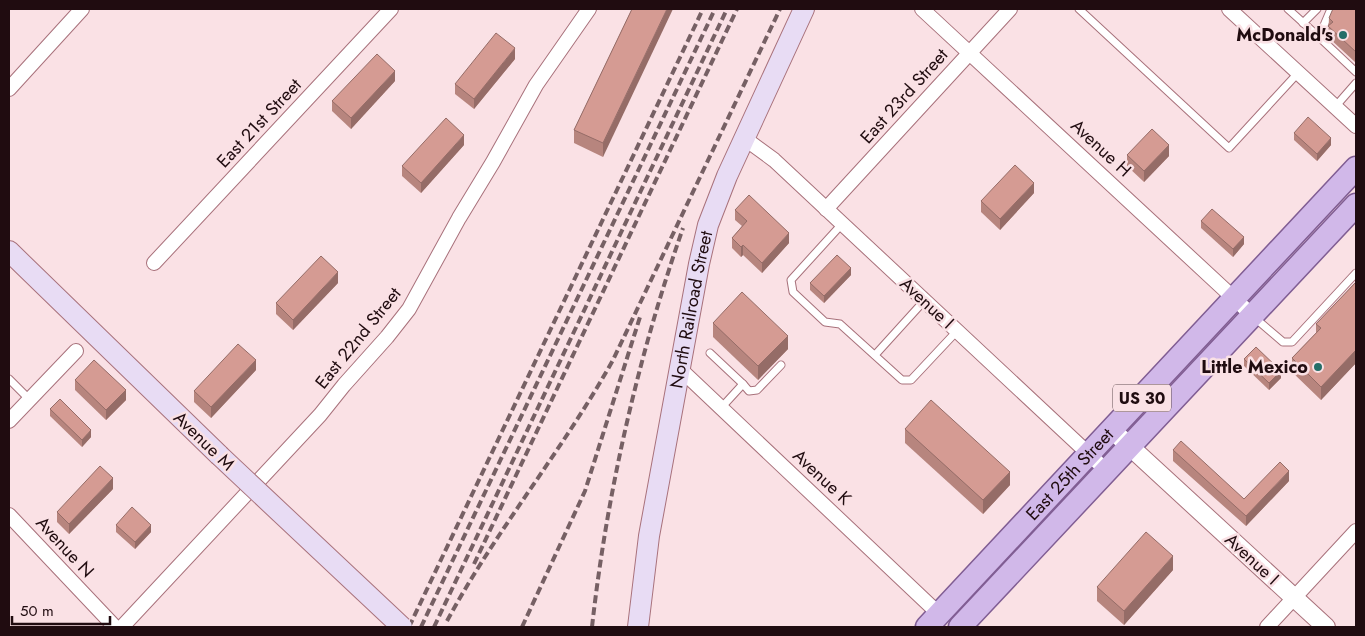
<svg xmlns="http://www.w3.org/2000/svg" width="1365" height="636" viewBox="0 0 1365 636" font-family="Jost,sans-serif">
	<style>
		.lines { fill: none; stroke-linecap: round; stroke-linejoin: round }
		.service-casing { stroke: #a8717b; stroke-width: 9 }
		.minor-casing { stroke: #a8717b; stroke-width: 16 }
		.tertiary-casing { stroke: #a8717b; stroke-width: 20 }
		.secondary-casing { stroke: #a8717b; stroke-width: 22 }
		.primary-casing { stroke: #805d93; stroke-width: 25 }
		.service { stroke: #fff; stroke-width: 7 }
		.minor { stroke: #fff; stroke-width: 14 }
		.tertiary { stroke: #fff; stroke-width: 18 }
		.secondary { stroke: #e8dcf4; stroke-width: 20 }
		.primary { stroke: #d1b8e9; stroke-width: 22 }
		.rail { stroke: #766064; stroke-width: 4; stroke-dasharray: 8 4; stroke-linecap: butt }
		.secondary-bridge-casing { stroke: #a8717b; stroke-width: 22; stroke-linecap: butt }
		.secondary-bridge { stroke: #e8dcf4; stroke-width: 20 }
		.wall { fill: #b7857e }
		.shaded-wall { fill: #956c67 }
		.building { fill: #d59b93; stroke: #956c67 }
		.poi-dot { fill: #246e68; stroke: #fae1e5; stroke-width: 2 }
		.labels { text-anchor: middle; dominant-baseline: central; stroke-width: 5; stroke-linejoin: round; paint-order: stroke }
		.shield { fill: #fae1e5; stroke: #614c50; stroke-width: 1 }
		.shield-label { font-size: 16px; font-weight: bold; fill: #200c10 }
		.poi-label { font-size: 18px; font-weight: bold; fill: #200c10; stroke: #fae1e5; text-anchor: end }
		.street-label { font-size: 18px; fill: #200c10; stroke: #fae1e5 }
	</style>
	<rect width="100%" height="100%" fill="#fae1e5"/>
	<g class="lines">
		<defs>
			<g id="service">
				<path d="M 1079,9 L 1229,148 L 1298,73"/>
				<path d="M 1288,9 L 1319,37"/>
				<path d="M 1331,9 L 1319,37 L 1356,72"/>
				<path d="M 1303,23 L 1317,9"/>
				<path d="M 1335,107 L 1356,83"/>
				<path d="M 842,224 L 791,280 L 793,292 L 825,322 L 840,324 L 902,380 L 911,380 L 957,331"/>
				<path d="M 1255,318 L 1283,342 L 1292,342 L 1356,273"/>
				<path d="M 710,353 L 743,384 L 721,408"/>
				<path d="M 875,355 L 924,301"/>
				<path d="M 9,379 L 29,399"/>
				<path d="M 743,384 L 749,391 L 757,390 L 781,365"/>
			</g>
			<g id="minor">
				<path d="M 922,9 L 1253,316"/>
				<path d="M 1229,9 L 1356,126"/>
				<path d="M 9,89 L 82,9"/>
				<path d="M 744,138 L 774,160 L 1107,471"/>
				<path d="M 826,209 L 1010,9"/>
				<path d="M 154,263 L 391,9"/>
				<path d="M 679,368 L 939,614"/>
				<path d="M 9,421 L 76,351"/>
				<path d="M 9,515 L 115,627"/>
				<path d="M 122,627 L 320,415 L 344,385 L 387,337 L 409,309 L 459,218 L 493,162 L 536,85 L 589,9"/>
				<path d="M 1267,627 L 1356,531"/>
			</g>
			<path id="tertiary" d="M 1112,430 L 1326,627"/>
			<g id="secondary">
				<path d="M 9,251 L 219,455"/>
				<path id="s1" d="M 638,627 L 649,536 L 699,264 L 708,225 L 727,176 L 804,9"/>
			</g>
			<g id="primary">
				<path id="s2" d="M 927,627 L 1356,168"/>
				<path d="M 960,627 L 1356,205"/>
			</g>
		</defs>
		<use href="#service" class="service-casing"/>
		<use href="#minor" class="minor-casing"/>
		<use href="#tertiary" class="tertiary-casing"/>
		<use href="#secondary" class="secondary-casing"/>
		<use href="#primary" class="primary-casing"/>
		<use href="#service" class="service"/>
		<use href="#minor" class="minor"/>
		<use href="#tertiary" class="tertiary"/>
		<use href="#secondary" class="secondary"/>
		<use href="#primary" class="primary"/>
		<g class="rail">
			<path d="M 474,564 L 737,9"/>
			<path d="M 447,621 C 496,530 563,450 613,360 L 780,9"/>
			<path d="M 409,627 L 703,9"/>
			<path d="M 421,627 L 715,9"/>
			<path d="M 434,627 L 727,9"/>
			<path d="M 522,627 L 585,491 L 640,317"/>
			<path d="M 592,627 C 607,492 638,357 683,228"/>
		</g>
		<defs>
			<path id="secondary-bridge" d="M 219,455 L 402,627"/>
		</defs>
		<use href="#secondary-bridge" class="secondary-bridge-casing"/>
		<use href="#secondary-bridge" class="secondary-bridge"/>
	</g>
	<g class="wall">
		<path d="M 632,9 L 603,157 L 574,143 L 574,130 Z"/>
		<path d="M 1356,9 L 1356,63 L 1328,37 L 1329,18 Z"/>
		<path d="M 515,59 L 474,109 L 455,94 L 455,84 Z"/>
		<path d="M 395,81 L 351,129 L 332,111 L 332,101 Z"/>
		<path d="M 1294,133 L 1331,145 L 1317,161 L 1294,140 Z"/>
		<path d="M 464,145 L 421,193 L 402,176 L 402,166 Z"/>
		<path d="M 1127,155 L 1169,156 L 1144,182 L 1127,166 Z"/>
		<path d="M 1034,193 L 1000,230 L 981,212 L 981,201 Z"/>
		<path d="M 735,210 L 789,243 L 762,273 L 743,255 L 741,257 L 732,248 L 732,238 L 742,226 L 735,220 Z"/>
		<path d="M 1201,221 L 1244,244 L 1233,257 L 1201,228 Z"/>
		<path d="M 851,275 L 824,303 L 810,290 L 810,283 Z"/>
		<path d="M 1356,282 L 1356,363 L 1321,400 L 1292,372 L 1292,358 L 1316,333 L 1316,324 Z"/>
		<path d="M 338,283 L 293,330 L 276,314 L 276,303 Z"/>
		<path d="M 713,323 L 788,349 L 758,380 L 713,337 Z"/>
		<path d="M 1244,359 L 1281,378 L 1269,390 L 1244,366 Z"/>
		<path d="M 256,370 L 211,418 L 194,402 L 194,391 Z"/>
		<path d="M 75,380 L 126,400 L 106,420 L 75,390 Z"/>
		<path d="M 50,409 L 91,437 L 82,447 L 50,416 Z"/>
		<path d="M 905,429 L 1010,485 L 983,514 L 905,443 Z"/>
		<path d="M 1173,450 L 1244,499 L 1289,481 L 1246,526 L 1173,461 Z"/>
		<path d="M 113,489 L 69,534 L 57,522 L 57,512 Z"/>
		<path d="M 116,525 L 151,532 L 135,549 L 116,532 Z"/>
		<path d="M 1173,570 L 1124,625 L 1097,601 L 1097,587 Z"/>
	</g>
	<g class="shaded-wall">
		<path d="M 667,9 L 673,9 L 603,157 L 603,143 Z"/>
		<path d="M 515,48 L 515,59 L 474,109 L 474,99 Z"/>
		<path d="M 395,71 L 395,81 L 351,129 L 351,118 Z"/>
		<path d="M 464,135 L 464,145 L 421,193 L 421,183 Z"/>
		<path d="M 1331,138 L 1331,145 L 1317,161 L 1317,154 Z"/>
		<path d="M 1169,145 L 1169,156 L 1144,182 L 1144,171 Z"/>
		<path d="M 1034,183 L 1034,193 L 1000,230 L 1000,219 Z"/>
		<path d="M 789,233 L 789,243 L 762,273 L 762,263 Z"/>
		<path d="M 1244,237 L 1244,244 L 1233,257 L 1233,249 Z"/>
		<path d="M 743,245 L 743,255 L 741,257 L 741,247 Z"/>
		<path d="M 851,268 L 851,275 L 824,303 L 824,296 Z"/>
		<path d="M 338,272 L 338,283 L 293,330 L 293,320 Z"/>
		<path d="M 788,336 L 788,349 L 758,380 L 758,366 Z"/>
		<path d="M 1356,350 L 1356,363 L 1321,400 L 1321,387 Z"/>
		<path d="M 256,360 L 256,370 L 211,418 L 211,407 Z"/>
		<path d="M 1281,371 L 1281,378 L 1269,390 L 1269,383 Z"/>
		<path d="M 126,390 L 126,400 L 106,420 L 106,410 Z"/>
		<path d="M 91,430 L 91,437 L 82,447 L 82,440 Z"/>
		<path d="M 1289,471 L 1289,481 L 1246,526 L 1246,516 Z"/>
		<path d="M 1010,472 L 1010,485 L 983,514 L 983,500 Z"/>
		<path d="M 113,478 L 113,489 L 69,534 L 69,524 Z"/>
		<path d="M 151,525 L 151,532 L 135,549 L 135,542 Z"/>
		<path d="M 1173,556 L 1173,570 L 1124,625 L 1124,611 Z"/>
	</g>
	<g class="building">
		<path d="M 632,9 L 667,9 L 603,143 L 574,130 Z"/>
		<path d="M 1333,9 L 1356,9 L 1356,52 L 1328,26 L 1333,22 L 1329,18 L 1332,11 Z"/>
		<path d="M 496,33 L 515,48 L 474,99 L 455,84 Z"/>
		<path d="M 377,54 L 395,71 L 351,118 L 332,101 Z"/>
		<path d="M 1308,117 L 1331,138 L 1317,154 L 1294,133 Z"/>
		<path d="M 446,118 L 464,135 L 421,183 L 402,166 Z"/>
		<path d="M 1152,129 L 1169,145 L 1144,171 L 1127,155 Z"/>
		<path d="M 1015,165 L 1034,183 L 1000,219 L 981,201 Z"/>
		<path d="M 749,195 L 789,233 L 762,263 L 743,245 L 741,247 L 732,238 L 747,221 L 735,210 Z"/>
		<path d="M 1212,209 L 1244,237 L 1233,249 L 1201,221 Z"/>
		<path d="M 837,255 L 851,268 L 824,296 L 810,283 Z"/>
		<path d="M 321,256 L 338,272 L 293,320 L 276,303 Z"/>
		<path d="M 1356,282 L 1356,350 L 1321,387 L 1292,358 L 1321,328 L 1316,324 Z"/>
		<path d="M 742,292 L 788,336 L 758,366 L 713,323 Z"/>
		<path d="M 238,344 L 256,360 L 211,407 L 194,391 Z"/>
		<path d="M 1256,347 L 1281,371 L 1269,383 L 1244,359 Z"/>
		<path d="M 94,360 L 126,390 L 106,410 L 75,380 Z"/>
		<path d="M 60,399 L 91,430 L 82,440 L 50,409 Z"/>
		<path d="M 931,400 L 1010,472 L 983,500 L 905,429 Z"/>
		<path d="M 1181,441 L 1244,499 L 1280,462 L 1289,471 L 1246,516 L 1173,450 Z"/>
		<path d="M 100,466 L 113,478 L 69,524 L 57,512 Z"/>
		<path d="M 132,507 L 151,525 L 135,542 L 116,525 Z"/>
		<path d="M 1146,532 L 1173,556 L 1124,611 L 1097,587 Z"/>
	</g>
	<g class="poi-dot">
		<circle cx="1343" cy="35" r="5"/>
		<circle cx="1318" cy="367" r="5"/>
	</g>
	<g class="labels">
		<rect class="shield" x="1113" y="384.5" width="58" height="27" rx="4"/>
		<g class="shield-label">
			<text x="1142" y="398">US 30</text>
		</g>
		<g class="poi-label">
			<text x="1333" y="35">McDonald's</text>
			<text x="1308" y="367">Little Mexico</text>
		</g>
		<g class="street-label">
			<text transform="translate(904 96) rotate(-48)">East 23rd Street</text>
			<text transform="translate(259 123) rotate(-47)">East 21st Street</text>
			<text transform="translate(1101 148) rotate(43)">Avenue H</text>
			<text transform="translate(927 303) rotate(43)">Avenue I</text>
			<text stroke="none"><textPath href="#s1" startOffset="322">North Railroad Street</textPath></text>
			<text transform="translate(358 338) rotate(-51)">East 22nd Street</text>
			<text transform="translate(204 441) rotate(44)">Avenue M</text>
			<text stroke="none"><textPath href="#s2" startOffset="209">East 25th Street</textPath></text>
			<text transform="translate(822 477) rotate(43)">Avenue K</text>
			<text transform="translate(65 547) rotate(47)">Avenue N</text>
			<text transform="translate(1252 559) rotate(43)">Avenue I</text>
		</g>
	</g>
	<rect width="1365" height="636" fill="none" stroke="#200c10" stroke-width="20"/>
	<path d="M12 616v8h98v-8" fill="none" stroke="#200c10" stroke-width="2.5"/>
	<text x="20" y="616" font-size="15" fill="#200c10" stroke="#fae1e5" stroke-width="4" paint-order="stroke">50 m</text>
</svg>
